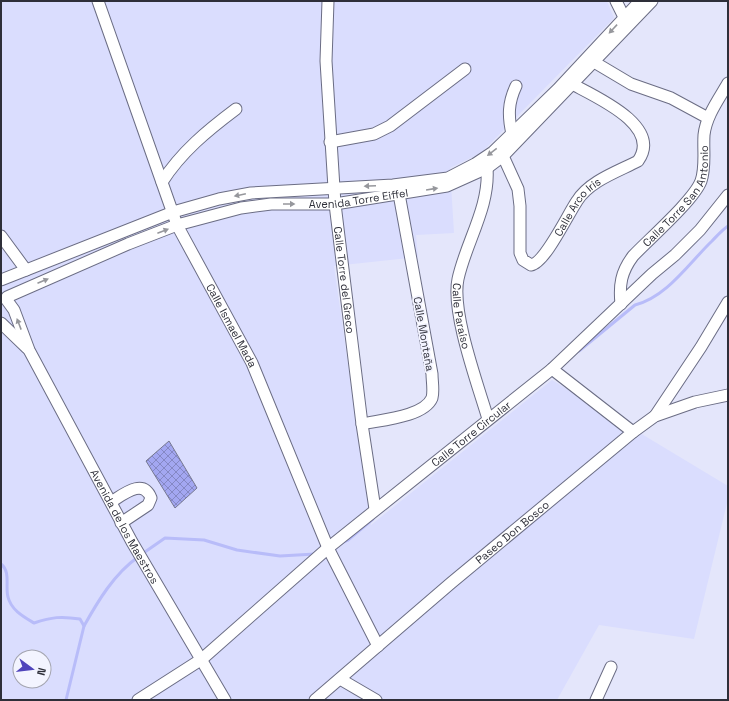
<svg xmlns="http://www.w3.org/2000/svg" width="729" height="701" viewBox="0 0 729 701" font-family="'Space Grotesk',sans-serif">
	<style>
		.built { fill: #daddfe; fill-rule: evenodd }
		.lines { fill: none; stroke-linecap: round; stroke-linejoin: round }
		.stream { stroke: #b8bcf9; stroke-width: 3 }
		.building { fill: url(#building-cross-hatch); stroke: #767890 }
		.minor-casing { stroke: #6b6d84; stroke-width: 13 }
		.minor { stroke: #fff; stroke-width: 11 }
		.oneway { fill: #96979c }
		.labels { text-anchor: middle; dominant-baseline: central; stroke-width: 3.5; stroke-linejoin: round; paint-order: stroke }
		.street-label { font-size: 11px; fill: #2e2f39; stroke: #f3f4ff }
	</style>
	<defs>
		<pattern id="building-cross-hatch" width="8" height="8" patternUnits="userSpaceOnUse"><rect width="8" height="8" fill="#a3a7f1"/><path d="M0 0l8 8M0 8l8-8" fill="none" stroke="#8588c4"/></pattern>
	</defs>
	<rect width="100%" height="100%" fill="#e4e6fb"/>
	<path class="built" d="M 1,1 L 607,1 L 614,18 L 481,153 L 450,168 L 454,233 L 416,235 L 418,257 L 334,266 L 371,525 L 552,380 L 728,486 L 728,499 L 694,639 L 599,625 L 557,700 L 1,700 ZM 20,657 L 44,657 L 44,681 L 20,681 Z"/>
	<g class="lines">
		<g class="stream">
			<path d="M 579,351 L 635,305 C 667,297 689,263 712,241 C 717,236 722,230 728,226"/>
			<path d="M 343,542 L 348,540 L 373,519"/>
			<path d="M 142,554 L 165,538 L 204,540 L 237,550 L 280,556 L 315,554"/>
			<path d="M 1,564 C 11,572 5,586 8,597 C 11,610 24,617 34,623 C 52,617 61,616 80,619 L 84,626 L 66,700"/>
			<path d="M 84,626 C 98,601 114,574 138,557"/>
		</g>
	</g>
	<path class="building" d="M 169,441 L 197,488 L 175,508 L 146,461 Z"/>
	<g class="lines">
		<defs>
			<g id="minor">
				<path id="s1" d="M 98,1 L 177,225 L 252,363 L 328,548 L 378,646"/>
				<path id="s2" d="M 328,1 L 326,61 L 335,204 L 362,424 L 375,509"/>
				<path d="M 616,1 L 627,23"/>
				<path d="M 594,62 L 631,84 L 671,98 L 708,118"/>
				<path d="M 512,134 C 508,116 508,103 516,86"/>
				<path d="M 330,142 L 374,134 L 390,126 L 465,69"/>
				<path id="s3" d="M 503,156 L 518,189 L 520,206 L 520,253 L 523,260 L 531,265 C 545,263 568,214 577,201 C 589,181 619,171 638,161 C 663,126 596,97 572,84"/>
				<path id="s4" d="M 487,168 C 490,207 466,242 458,279 C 451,312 478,385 488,419"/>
				<path d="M 162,182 C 181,152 208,130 236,109"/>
				<path d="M 1,236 L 26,270"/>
				<path d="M 1,280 L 173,212 L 219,199 L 251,193 L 393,185 L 448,178 L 475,164 L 493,152 L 558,89 L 640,1"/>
				<path id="s5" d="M 7,297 L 128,244 L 177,225 L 241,208 L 271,204 L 335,204 L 447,186 L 487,168 L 503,156 L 652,1"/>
				<path id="s6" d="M 6,299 L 14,310 L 29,350 L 132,542 L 225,700"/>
				<path id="s7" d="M 621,304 C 619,285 621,272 633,256 C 648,240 694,200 701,181 C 706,167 703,151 704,135 C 706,116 719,99 728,83"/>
				<path d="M 1,323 L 27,348"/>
				<path d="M 655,416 L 701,347 L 728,302"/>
				<path d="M 362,424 C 380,420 424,417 432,398 C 434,391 432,381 432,374 L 399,194"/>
				<path d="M 633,432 L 655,416 L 695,402 L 728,395"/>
				<path d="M 111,502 C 124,494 143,478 151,498 L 148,505 L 121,523"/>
				<path d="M 340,679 L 376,700"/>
				<path id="s8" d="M 138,700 L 202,659 L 328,548 L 552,369 L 652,274 L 675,255 L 700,230 L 728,195"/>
				<path id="s9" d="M 315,700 L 451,583 L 633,432 L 552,369"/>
				<path d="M 596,700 L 611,667"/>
			</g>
		</defs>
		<use href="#minor" class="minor-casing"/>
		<use href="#minor" class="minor"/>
	</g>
	<defs><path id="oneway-solid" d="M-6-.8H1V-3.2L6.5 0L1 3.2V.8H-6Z"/></defs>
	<g class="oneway">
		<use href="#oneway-solid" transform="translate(613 29) rotate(133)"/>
		<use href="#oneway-solid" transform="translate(492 152) rotate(142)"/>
		<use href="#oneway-solid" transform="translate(370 186) rotate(177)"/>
		<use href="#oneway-solid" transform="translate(432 189) rotate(-9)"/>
		<use href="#oneway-solid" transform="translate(240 195) rotate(168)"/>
		<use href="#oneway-solid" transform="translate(289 204)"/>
		<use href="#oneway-solid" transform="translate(163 231) rotate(-21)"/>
		<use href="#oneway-solid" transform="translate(43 281) rotate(-23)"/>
		<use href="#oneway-solid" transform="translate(19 324) rotate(-111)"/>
	</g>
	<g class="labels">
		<g class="street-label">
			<text stroke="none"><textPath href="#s7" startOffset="128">Calle Torre San Antonio</textPath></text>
			<text stroke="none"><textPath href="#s5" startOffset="369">Avenida Torre Eiffel</textPath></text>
			<text stroke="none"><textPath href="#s3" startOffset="193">Calle Arco Iris</textPath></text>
			<text stroke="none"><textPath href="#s2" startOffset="280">Calle Torre del Greco</textPath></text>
			<text stroke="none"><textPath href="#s4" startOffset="153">Calle Paraíso</textPath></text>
			<text stroke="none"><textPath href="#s1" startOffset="352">Calle Ismael Mada</textPath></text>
			<text transform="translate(424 334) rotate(80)">Calle Montaña</text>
			<text stroke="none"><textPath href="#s8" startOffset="427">Calle Torre Circular</textPath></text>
			<text stroke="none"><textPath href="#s6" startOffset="257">Avenida de los Maestros</textPath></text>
			<text stroke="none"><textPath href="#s9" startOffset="259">Paseo Don Bosco</textPath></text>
		</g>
	</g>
	<rect width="729" height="701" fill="none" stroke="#2e2f39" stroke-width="4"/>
	<g transform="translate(32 669) rotate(105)"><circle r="19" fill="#f3f4ff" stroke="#a4a5b0"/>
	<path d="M0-3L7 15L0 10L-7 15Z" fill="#4f44bb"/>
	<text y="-6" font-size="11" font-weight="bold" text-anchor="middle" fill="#2e2f39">N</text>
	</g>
</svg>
